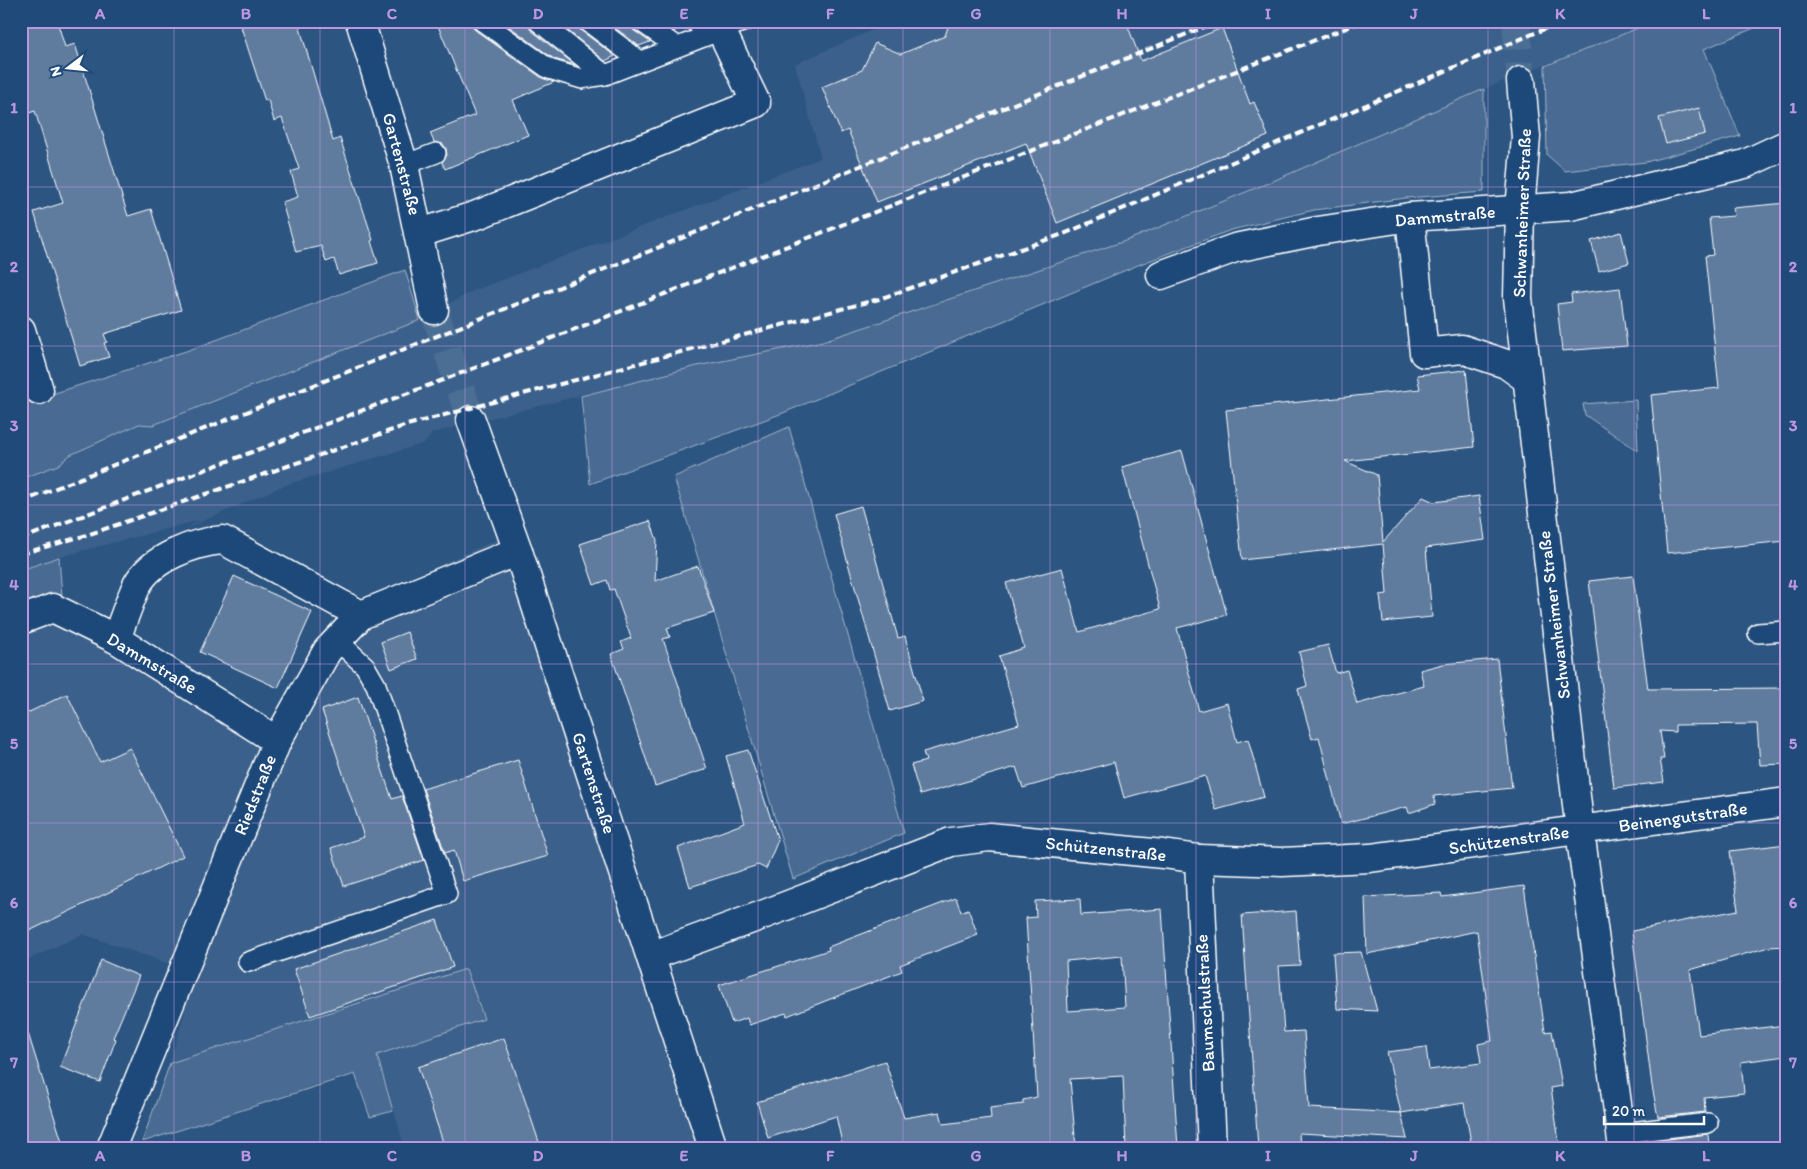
<svg xmlns="http://www.w3.org/2000/svg" width="1807" height="1169" viewBox="0 0 1807 1169" font-family="Itim,sans-serif">
	<style>
		.built { fill: #3b618b }
		.green { fill: #486b92; stroke: #a4b5c8 }
		.building { fill: #5e7c9f; stroke: #fff; fill-rule: evenodd }
		.lines { fill: none; stroke-linecap: round; stroke-linejoin: round }
		.minor-tunnel { stroke: #4c6e95; stroke-width: 28; stroke-dasharray: 28 14; stroke-linecap: butt }
		.secondary-tunnel { stroke: #4c6e95; stroke-width: 28; stroke-dasharray: 28 14; stroke-linecap: butt }
		.service-casing { stroke: #fff; stroke-width: 22 }
		.minor-casing { stroke: #fff; stroke-width: 31 }
		.secondary-casing { stroke: #fff; stroke-width: 31 }
		.service { stroke: #1f4a7a; stroke-width: 19 }
		.minor { stroke: #1f4a7a; stroke-width: 28 }
		.secondary { stroke: #1f4a7a; stroke-width: 28 }
		.rail { stroke: #fff; stroke-width: 4; stroke-dasharray: 8 4; stroke-linecap: butt }
		.grid { fill: none; stroke: #bd96df; stroke-width: 1; stroke-opacity: 0.55 }
		.labels { text-anchor: middle; dominant-baseline: central; stroke-width: 4; stroke-linejoin: round; paint-order: stroke }
		.street-label { font-size: 18px; fill: #fff; stroke: #1f4a7a }
		.neatline { fill: none; stroke: #bd96df; stroke-width: 2 }
		.grid-label { font-size: 16px; text-anchor: middle; font-weight: bold; fill: #bd96df }
	</style>
	<rect width="100%" height="100%" fill="#2c5582"/>
	<filter id="ink" filterUnits="userSpaceOnUse"><feTurbulence type="fractalNoise" baseFrequency=".02" numOctaves="2"/><feDisplacementMap in="SourceGraphic" scale="10" xChannelSelector="R" yChannelSelector="G"/><feConvolveMatrix kernelMatrix="1 2 1 2 8 2 1 2 1" color-interpolation-filters="sRGB"/></filter>
	<g filter="url(#ink)">
		<g class="built">
			<path d="M 893,21 L 1173,21 L 1175,24 L 1181,21 L 1655,21 L 1484,89 L 1273,181 L 1128,240 L 823,341 L 697,366 L 432,433 L 425,443 L 285,485 L 185,529 L 200,520 L 59,557 L 21,570 L 21,479 L 58,465 L 70,455 L 139,424 L 153,425 L 420,320 L 473,291 L 821,158 L 795,64 Z"/>
			<path d="M 500,538 L 702,1148 L 405,1148 L 377,1055 L 483,1019 L 466,969 L 170,1063 L 196,973 L 83,934 L 21,963 L 21,610 L 62,596 L 271,723 L 360,601 Z"/>
		</g>
		<g class="green">
			<path d="M 1655,21 L 1771,21 L 1704,49 L 1740,136 L 1646,162 L 1565,171 L 1547,155 L 1545,66 Z"/>
			<path d="M 1484,89 L 1484,192 L 1406,198 L 1314,210 L 1231,230 L 1138,265 L 783,413 L 590,484 L 581,396 L 697,366 L 823,341 L 1128,240 L 1273,181 Z"/>
			<path d="M 405,270 L 420,320 L 153,425 L 139,424 L 70,455 L 58,465 L 21,479 L 21,404 L 189,350 Z"/>
			<path d="M 1636,400 L 1638,451 L 1585,415 L 1583,404 Z"/>
			<path d="M 789,427 L 904,833 L 793,879 L 674,477 Z"/>
			<path d="M 59,557 L 62,596 L 21,610 L 21,570 Z"/>
			<path d="M 466,969 L 484,1019 L 377,1055 L 393,1111 L 370,1117 L 355,1074 L 142,1142 L 170,1063 Z"/>
		</g>
		<g class="building">
			<path d="M 21,21 L 57,21 L 65,47 L 75,44 L 128,216 L 151,209 L 181,310 L 104,334 L 107,342 L 104,343 L 109,357 L 80,366 L 34,212 L 63,203 L 35,111 L 29,113 L 21,90 Z"/>
			<path d="M 260,21 L 298,21 L 333,141 L 340,138 L 373,240 L 371,241 L 378,263 L 339,275 L 334,259 L 326,262 L 321,246 L 296,252 L 282,202 L 298,197 L 291,172 L 299,169 L 282,118 L 274,121 L 268,100 L 265,101 L 241,27 Z"/>
			<path d="M 436,21 L 471,21 L 475,30 L 542,78 L 554,82 L 513,100 L 528,135 L 445,169 L 442,162 L 447,155 L 446,149 L 443,144 L 434,142 L 430,133 L 475,115 Z"/>
			<path d="M 502,21 L 527,21 L 531,30 L 575,65 L 554,59 Z"/>
			<path d="M 556,21 L 576,21 L 580,30 L 615,56 L 605,61 Z"/>
			<path d="M 606,21 L 629,21 L 633,30 L 650,42 L 639,46 Z"/>
			<path d="M 660,21 L 683,21 L 685,27 L 674,31 Z"/>
			<path d="M 950,21 L 1126,21 L 1141,61 L 1222,28 L 1250,104 L 1254,102 L 1268,136 L 1057,223 L 1026,143 L 877,202 L 848,130 L 841,133 L 822,87 L 862,70 L 875,43 L 901,54 L 945,36 Z"/>
			<path d="M 1699,108 L 1705,134 L 1666,144 L 1659,118 Z"/>
			<path d="M 1786,203 L 1786,541 L 1667,553 L 1651,395 L 1719,388 L 1705,256 L 1713,255 L 1709,218 L 1734,216 L 1733,208 Z"/>
			<path d="M 1621,232 L 1629,263 L 1599,271 L 1591,241 Z"/>
			<path d="M 1620,288 L 1627,346 L 1562,351 L 1557,304 L 1572,302 L 1571,294 Z"/>
			<path d="M 1466,370 L 1474,447 L 1345,461 L 1377,475 L 1383,542 L 1423,497 L 1434,502 L 1479,496 L 1485,540 L 1426,548 L 1432,617 L 1383,622 L 1380,595 L 1387,594 L 1383,544 L 1242,560 L 1226,410 L 1420,389 L 1417,375 Z"/>
			<path d="M 1182,451 L 1227,615 L 1177,628 L 1199,711 L 1227,703 L 1237,742 L 1248,739 L 1264,797 L 1216,810 L 1205,776 L 1124,798 L 1114,762 L 1023,788 L 1016,767 L 920,795 L 911,765 L 926,761 L 923,752 L 1019,724 L 999,656 L 1024,648 L 1006,583 L 1062,568 L 1079,632 L 1160,609 L 1122,467 Z"/>
			<path d="M 861,506 L 898,638 L 905,636 L 923,701 L 890,711 L 834,514 Z"/>
			<path d="M 650,521 L 657,540 L 655,581 L 698,566 L 714,613 L 667,628 L 670,637 L 663,639 L 707,769 L 655,786 L 611,654 L 624,649 L 621,642 L 631,638 L 614,589 L 610,590 L 607,580 L 594,585 L 580,544 Z"/>
			<path d="M 234,576 L 312,612 L 278,688 L 200,652 Z"/>
			<path d="M 1633,576 L 1648,689 L 1784,688 L 1786,764 L 1760,765 L 1757,724 L 1675,725 L 1675,732 L 1660,731 L 1664,759 L 1660,759 L 1664,782 L 1614,788 L 1589,581 Z"/>
			<path d="M 407,632 L 417,659 L 391,669 L 381,642 Z"/>
			<path d="M 1328,645 L 1336,673 L 1347,670 L 1357,704 L 1424,686 L 1420,670 L 1443,664 L 1497,659 L 1512,788 L 1434,796 L 1435,804 L 1409,813 L 1407,807 L 1341,824 L 1319,737 L 1312,739 L 1298,689 L 1307,686 L 1299,652 Z"/>
			<path d="M 67,694 L 100,762 L 130,748 L 183,856 L 21,935 L 21,716 Z"/>
			<path d="M 358,697 L 392,799 L 402,796 L 424,860 L 344,886 L 331,848 L 364,837 L 322,710 Z"/>
			<path d="M 748,750 L 778,840 L 766,869 L 758,865 L 690,887 L 678,848 L 745,823 L 726,756 Z"/>
			<path d="M 518,760 L 548,856 L 463,881 L 454,850 L 445,853 L 423,789 Z"/>
			<path d="M 1786,844 L 1786,946 L 1769,947 L 1690,970 L 1699,1035 L 1786,1025 L 1786,1056 L 1741,1062 L 1744,1093 L 1704,1097 L 1705,1112 L 1658,1117 L 1652,1086 L 1632,931 L 1738,910 L 1730,851 Z"/>
			<path d="M 1524,886 L 1545,1032 L 1552,1031 L 1562,1086 L 1551,1088 L 1560,1148 L 1472,1148 L 1464,1103 L 1401,1113 L 1387,1052 L 1426,1047 L 1429,1070 L 1481,1063 L 1478,1044 L 1492,1041 L 1477,931 L 1367,954 L 1365,897 L 1441,893 L 1442,897 Z"/>
			<path d="M 956,898 L 961,912 L 968,909 L 978,935 L 900,965 L 902,971 L 787,1016 L 786,1013 L 749,1025 L 747,1018 L 732,1023 L 719,985 L 829,950 L 828,947 Z"/>
			<path d="M 1080,899 L 1081,915 L 1162,909 L 1178,1148 L 1126,1148 L 1123,1076 L 1070,1079 L 1076,1148 L 843,1148 L 836,1116 L 768,1138 L 757,1102 L 885,1061 L 904,1118 L 940,1112 L 943,1124 L 991,1118 L 990,1108 L 1023,1104 L 1023,1100 L 1037,1097 L 1026,918 L 1036,917 L 1035,901 ZM 1122,956 L 1125,1007 L 1068,1011 L 1066,961 Z"/>
			<path d="M 1296,911 L 1300,965 L 1279,966 L 1284,1032 L 1304,1031 L 1309,1108 L 1401,1113 L 1407,1139 L 1299,1133 L 1300,1148 L 1258,1148 L 1242,915 Z"/>
			<path d="M 437,920 L 453,967 L 310,1016 L 294,969 Z"/>
			<path d="M 1361,952 L 1377,1011 L 1337,1009 L 1333,953 Z"/>
			<path d="M 101,960 L 139,976 L 113,1038 L 116,1039 L 100,1082 L 60,1067 Z"/>
			<path d="M 27,1030 L 64,1148 L 26,1148 L 21,1134 L 21,1031 Z"/>
			<path d="M 504,1038 L 541,1148 L 445,1148 L 418,1067 Z"/>
			<path d="M 1708,1134 L 1709,1148 L 1663,1148 L 1661,1140 Z"/>
		</g>
		<g class="lines">
			<path class="minor-tunnel" d="M 434,310 L 471,420"/>
			<path class="secondary-tunnel" d="M 1516,21 L 1521,81"/>
			<defs>
				<g id="service">
					<path d="M 482,21 L 549,69 L 582,79 L 605,75 L 745,21"/>
					<path d="M 538,21 L 605,75"/>
					<path d="M 587,21 L 640,61"/>
					<path d="M 640,21 L 677,47"/>
					<path d="M 694,21 L 712,34"/>
					<path d="M 404,165 L 436,153"/>
					<path d="M 1758,633 L 1786,631"/>
					<path d="M 248,962 L 447,894 L 376,685 L 365,666 L 337,640"/>
					<path d="M 1622,1133 L 1708,1123"/>
				</g>
				<g id="minor">
					<path d="M 360,21 L 404,165 L 434,310"/>
					<path d="M 1410,217 L 1424,353 L 1462,349 L 1506,364 L 1527,379"/>
					<path d="M 420,233 L 477,215 L 756,103 L 721,30"/>
					<path d="M 1161,275 L 1235,248 L 1318,231 L 1410,217 L 1571,206 L 1745,164 L 1786,145"/>
					<path d="M 21,330 L 39,390"/>
					<path d="M 471,420 L 518,551 L 713,1148"/>
					<path d="M 21,620 L 53,608 L 116,639 L 277,741"/>
					<path d="M 116,639 C 123,621 129,602 137,585 C 151,558 195,542 223,540 L 361,615"/>
					<path d="M 1199,859 L 1212,1148"/>
					<path d="M 651,956 L 765,914 L 951,842 L 989,837 L 1163,854 L 1199,859 L 1282,862 L 1370,858 L 1786,802"/>
					<path d="M 111,1148 L 277,741 L 327,651 L 361,615 L 518,551"/>
				</g>
				<path id="secondary" d="M 1521,81 L 1526,137 L 1520,210 L 1518,298 L 1580,831 L 1623,1148"/>
			</defs>
			<use href="#service" class="service-casing"/>
			<use href="#minor" class="minor-casing"/>
			<use href="#secondary" class="secondary-casing"/>
			<use href="#service" class="service"/>
			<use href="#minor" class="minor"/>
			<use href="#secondary" class="secondary"/>
			<g class="rail">
				<path d="M 21,502 L 650,251 L 1219,21"/>
				<path d="M 21,539 L 488,363 L 1364,21"/>
				<path d="M 21,554 L 90,534 L 407,425 L 879,299 L 1066,233 L 1563,21"/>
			</g>
		</g>
	</g>
	<path class="grid" d="M 174,21 L 174,1148M 320,21 L 320,1148M 465,21 L 465,1148M 612,21 L 612,1148M 758,21 L 758,1148M 903,21 L 903,1148M 1050,21 L 1050,1148M 1196,21 L 1196,1148M 1342,21 L 1342,1148M 1488,21 L 1488,1148M 1634,21 L 1634,1148M 21,187 L 1786,187M 21,346 L 1786,346M 21,505 L 1786,505M 21,664 L 1786,664M 21,823 L 1786,823M 21,982 L 1786,982"/>
	<g class="labels">
		<g class="street-label">
			<text transform="translate(402 164) rotate(75)">Gartenstraße</text>
			<text transform="translate(1522 213) rotate(-88)">Schwanheimer Straße</text>
			<text transform="translate(1445 216) rotate(-5)">Dammstraße</text>
			<text transform="translate(1554 615) rotate(-97)">Schwanheimer Straße</text>
			<text transform="translate(152 663) rotate(31)">Dammstraße</text>
			<text transform="translate(594 783) rotate(72)">Gartenstraße</text>
			<text transform="translate(255 795) rotate(-68)">Riedstraße</text>
			<text transform="translate(1683 817) rotate(-8)">Beinengutstraße</text>
			<text transform="translate(1509 840) rotate(-8)">Schützenstraße</text>
			<text transform="translate(1106 849) rotate(6)">Schützenstraße</text>
			<text transform="translate(1205 1003) rotate(-93)">Baumschulstraße</text>
		</g>
	</g>
	<rect width="1807" height="1169" fill="none" stroke="#1f4a7a" stroke-width="55"/>
	<g transform="translate(68 68) rotate(254)" stroke="#1f4a7a" stroke-width="4" paint-order="stroke">
	<path d="M0-4L9 19L0 12L-9 19Z" fill="#ffffff"/>
	<text y="-8" font-size="14" font-weight="bold" text-anchor="middle" fill="#ffffff">N</text>
	</g>
	<path d="M1604 1116v8h100v-8" fill="none" stroke="#ffffff" stroke-width="2.5"/>
	<text x="1612" y="1116" font-size="15" fill="#ffffff" stroke="#1f4a7a" stroke-width="4" paint-order="stroke">20 m</text>
	<rect x="28" y="28" width="1752" height="1114" class="neatline"/>
	<g class="grid-label">
		<text x="100" y="19">A</text>
		<text x="246" y="19">B</text>
		<text x="392" y="19">C</text>
		<text x="538" y="19">D</text>
		<text x="684" y="19">E</text>
		<text x="830" y="19">F</text>
		<text x="976" y="19">G</text>
		<text x="1122" y="19">H</text>
		<text x="1268" y="19">I</text>
		<text x="1414" y="19">J</text>
		<text x="1560" y="19">K</text>
		<text x="1706" y="19">L</text>
		<text x="14" y="113">1</text>
		<text x="1793" y="113">1</text>
		<text x="14" y="272">2</text>
		<text x="1793" y="272">2</text>
		<text x="14" y="431">3</text>
		<text x="1793" y="431">3</text>
		<text x="14" y="590">4</text>
		<text x="1793" y="590">4</text>
		<text x="14" y="749">5</text>
		<text x="1793" y="749">5</text>
		<text x="14" y="908">6</text>
		<text x="1793" y="908">6</text>
		<text x="14" y="1068">7</text>
		<text x="1793" y="1068">7</text>
		<text x="100" y="1161">A</text>
		<text x="246" y="1161">B</text>
		<text x="392" y="1161">C</text>
		<text x="538" y="1161">D</text>
		<text x="684" y="1161">E</text>
		<text x="830" y="1161">F</text>
		<text x="976" y="1161">G</text>
		<text x="1122" y="1161">H</text>
		<text x="1268" y="1161">I</text>
		<text x="1414" y="1161">J</text>
		<text x="1560" y="1161">K</text>
		<text x="1706" y="1161">L</text>
	</g>
</svg>
